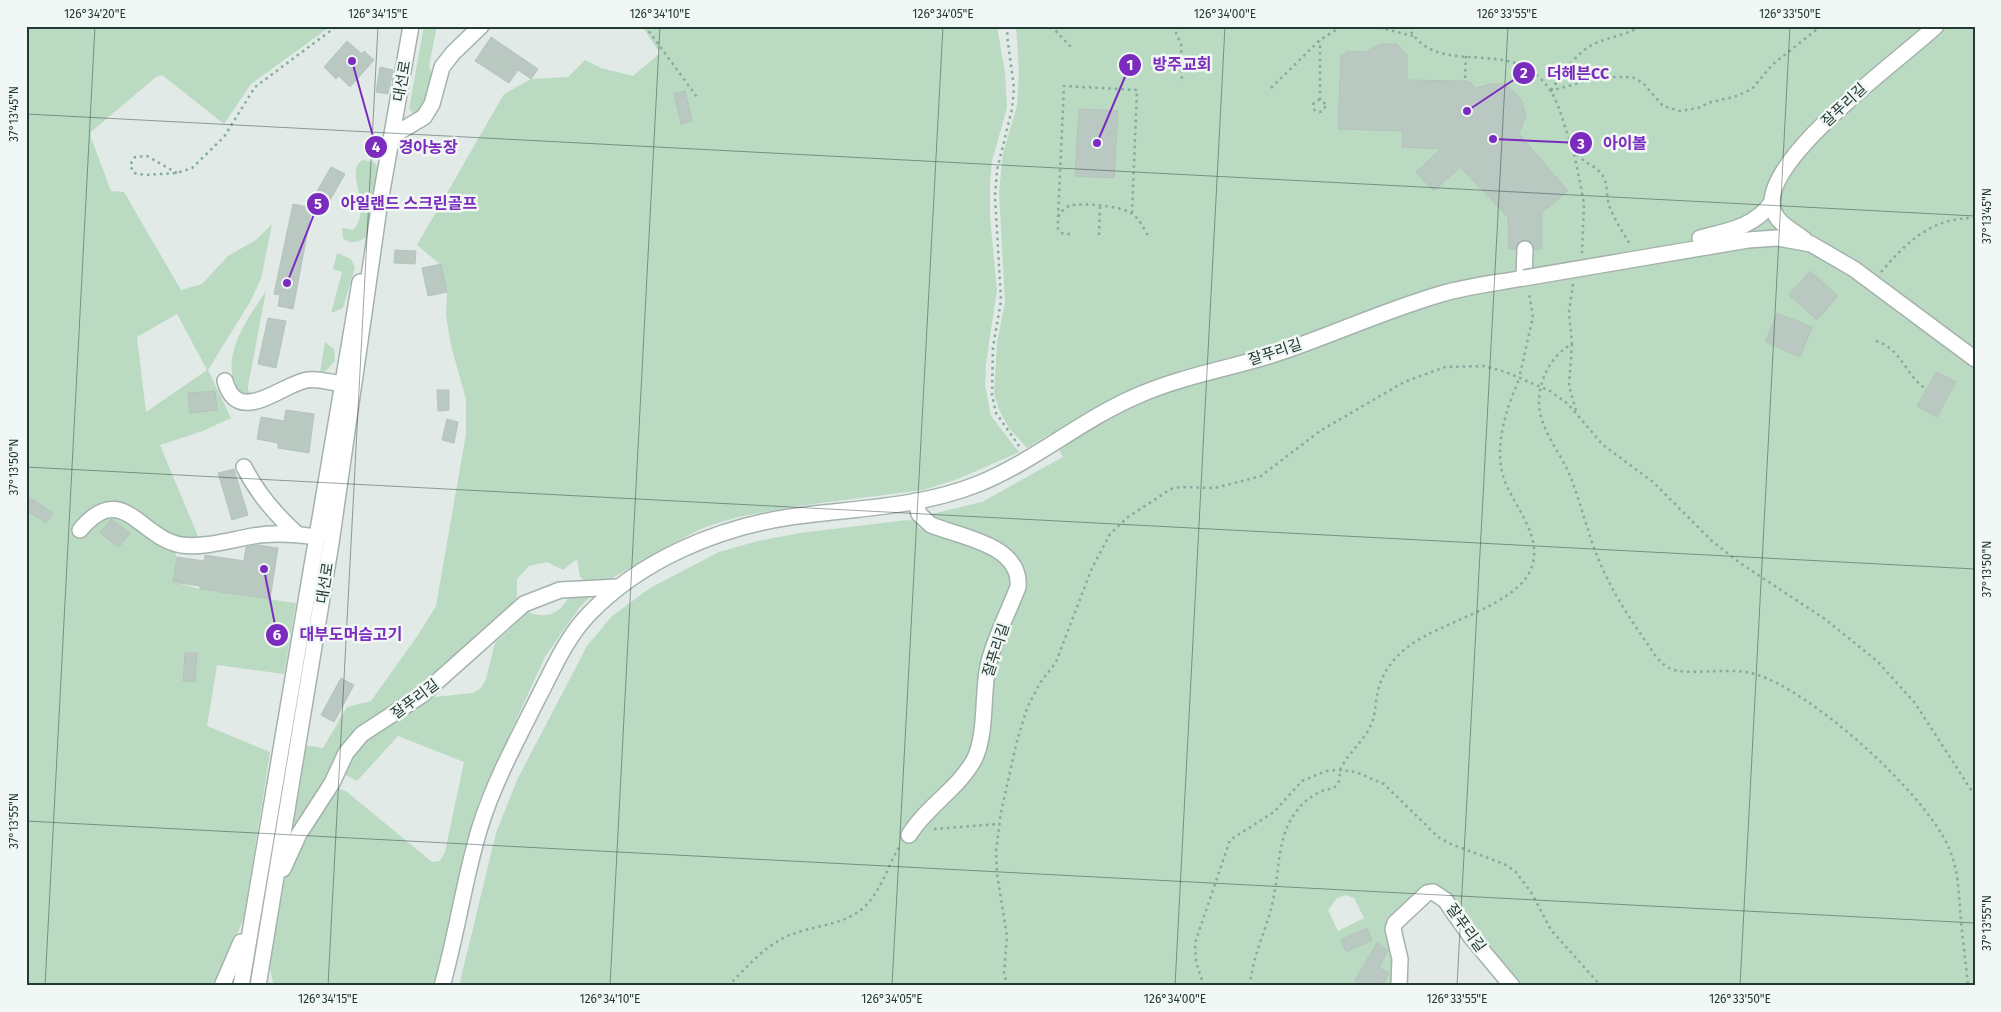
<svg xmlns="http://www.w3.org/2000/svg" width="2001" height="1012" viewBox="0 0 2001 1012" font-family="'Fira Sans','Noto Sans KR',sans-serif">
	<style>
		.green { fill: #bbdac2; fill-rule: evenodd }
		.building { fill: #b9c8c1; stroke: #b4c3bc }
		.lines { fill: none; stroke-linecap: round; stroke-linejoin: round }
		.minor-casing { stroke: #a4b2ad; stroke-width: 18 }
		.path { stroke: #83ac9e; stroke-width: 2.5; stroke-dasharray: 2.5 4; stroke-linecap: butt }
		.minor { stroke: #fff; stroke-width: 15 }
		.minor-bridge-casing { stroke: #a4b2ad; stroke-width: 18; stroke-linecap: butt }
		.minor-bridge { stroke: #fff; stroke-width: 15 }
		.ticks { fill: none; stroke: #223a33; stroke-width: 1; stroke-opacity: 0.45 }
		.labels { text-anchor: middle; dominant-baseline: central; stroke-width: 5; stroke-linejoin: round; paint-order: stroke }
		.street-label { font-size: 15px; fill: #223a33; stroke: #f1f7f4 }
		.leader { fill: none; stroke: #7b2cbf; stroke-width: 2 }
		.callout-dot { fill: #7b2cbf; stroke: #f1f7f4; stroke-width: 2 }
		.mark-label { font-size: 15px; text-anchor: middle; font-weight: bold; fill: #fff }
		.callout-label { font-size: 16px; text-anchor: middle; font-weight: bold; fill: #7b2cbf; stroke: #f1f7f4; stroke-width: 5; stroke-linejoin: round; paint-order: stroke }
		.neatline { fill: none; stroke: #223a33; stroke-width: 2 }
		.ticks-label { font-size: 12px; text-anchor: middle; fill: #223a33 }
	</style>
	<rect width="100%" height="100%" fill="#e1eae6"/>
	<g class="green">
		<path d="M 26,26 L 331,26 L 251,84 L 224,124 L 162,75 L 156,77 L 91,132 L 91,138 L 111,191 L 124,192 L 181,290 L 202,284 L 228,256 L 256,240 L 272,224 L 261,279 L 250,302 L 208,370 L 231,418 L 203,431 L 160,445 L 200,541 L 183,542 L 176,539 C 135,518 111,480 71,531 L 82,537 C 106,505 122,513 151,533 C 158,538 171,543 175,552 C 179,560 174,574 173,582 L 200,589 L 296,603 L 284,674 L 217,665 L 207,726 L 270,752 L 244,918 L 214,986 L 26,986 ZM 177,314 L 207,370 L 146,412 L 137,337 Z"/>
		<path d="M 424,26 L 437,26 L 429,66 L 433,78 L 427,104 L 415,115 L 409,109 Z"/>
		<path d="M 642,26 L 997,26 L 1005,73 L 1007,108 L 992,161 L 990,181 L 990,217 L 997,290 L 986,363 L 985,385 L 991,416 L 1019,452 L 958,479 L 923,490 L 797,506 L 738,517 L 705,527 L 674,543 L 607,581 L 587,582 L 580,577 L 577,559 L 563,570 L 547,562 L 529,566 L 517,579 L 517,597 L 505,615 L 418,694 L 366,727 L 287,848 L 304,745 L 323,748 L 347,707 L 371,701 L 418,635 L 436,606 L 466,434 L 466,399 L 451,346 L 446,315 L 447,292 L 441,265 L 417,245 L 504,94 L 531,79 L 568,77 L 585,60 L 601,68 L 633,76 L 660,53 Z"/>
		<path d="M 1016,26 L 1975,26 L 1975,986 L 1517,986 L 1442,892 L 1394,919 L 1395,986 L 459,986 L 496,833 L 517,780 L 587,646 L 611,617 L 650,588 L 719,552 L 758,541 L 800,533 L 907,520 L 915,521 L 919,528 C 940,535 990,548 1004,562 C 1022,580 995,626 987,647 C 978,671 980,689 979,714 C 977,734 972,754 968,774 L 990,676 L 1025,582 C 1024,573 1022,563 1016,557 C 1002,541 950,525 928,515 L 982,502 L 1063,457 L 1050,434 L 1027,448 L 1009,428 L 999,410 L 994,393 L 997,343 L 1005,302 L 999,192 L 1003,153 L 1017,106 L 1019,70 ZM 1346,895 L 1354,898 L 1364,918 L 1338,931 L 1328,910 L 1337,898 Z"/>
		<path d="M 363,160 L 374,162 L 379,169 L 365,238 C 358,242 350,245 343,238 L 342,228 L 353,230 C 374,211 343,169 363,160 Z"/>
		<path d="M 337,253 L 351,259 L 355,268 L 343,308 L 331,313 L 342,272 L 333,269 Z"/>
		<path d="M 266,291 L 248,386 L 248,391 L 254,394 C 246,396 238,392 235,384 C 222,352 249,317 266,291 Z"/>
		<path d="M 325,342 L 334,349 L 335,361 L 326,371 L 320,372 Z"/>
		<path d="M 595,592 L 579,608 L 545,657 L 480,799 L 466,843 L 435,986 L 274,986 L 270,969 L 281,886 L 333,791 L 340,789 L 347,792 L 432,862 L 440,861 L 445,852 L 464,762 L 398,736 L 357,781 L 346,775 L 344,768 L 354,747 L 420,703 L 434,697 L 473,693 L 481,688 L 486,679 L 495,643 L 528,612 C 547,620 562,613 570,594 Z"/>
	</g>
	<g class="building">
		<path d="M 491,37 L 538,69 L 531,79 L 518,70 L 509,83 L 475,61 Z"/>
		<path d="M 347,41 L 362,54 L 364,51 L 374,60 L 350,87 L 339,76 L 336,79 L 324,67 Z"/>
		<path d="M 1380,44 L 1397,44 L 1407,55 L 1407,80 L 1466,81 L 1471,83 L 1475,88 L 1491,84 L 1501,84 L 1508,86 L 1521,99 L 1526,115 L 1519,134 L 1568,191 L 1542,213 L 1542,249 L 1534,249 L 1530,241 L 1525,240 L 1517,244 L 1516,249 L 1508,249 L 1508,217 L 1460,167 L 1434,191 L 1416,172 L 1441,149 L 1402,147 L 1403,131 L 1338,129 L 1341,55 L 1345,54 L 1346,51 L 1366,52 Z"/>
		<path d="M 380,67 L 393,70 L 388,94 L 376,92 Z"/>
		<path d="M 685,91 L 692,121 L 681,124 L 674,94 Z"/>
		<path d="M 1079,109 L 1118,111 L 1114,178 L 1075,176 Z"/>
		<path d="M 331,167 L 345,174 L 330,200 L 316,193 Z"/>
		<path d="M 293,204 L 312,208 L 293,309 L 278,306 L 280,295 L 274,294 Z"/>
		<path d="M 395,250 L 416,251 L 415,264 L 394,263 Z"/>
		<path d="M 441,264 L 447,292 L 428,296 L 422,268 Z"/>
		<path d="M 1810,271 L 1838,296 L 1817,320 L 1789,295 Z"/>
		<path d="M 1777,313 L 1812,327 L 1800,357 L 1765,342 Z"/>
		<path d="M 268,318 L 286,321 L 276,368 L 258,364 Z"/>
		<path d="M 1936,372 L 1956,382 L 1937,417 L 1917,406 Z"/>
		<path d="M 437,390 L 449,390 L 449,410 L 438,411 Z"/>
		<path d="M 215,391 L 217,410 L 190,413 L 188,393 Z"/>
		<path d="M 286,410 L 314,414 L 309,453 L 278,448 L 278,443 L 257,439 L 261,417 L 284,421 Z"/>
		<path d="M 447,419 L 458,422 L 454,443 L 442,440 Z"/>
		<path d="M 234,469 L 248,515 L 232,520 L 218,473 Z"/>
		<path d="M 26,495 L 53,513 L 46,523 L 26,510 Z"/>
		<path d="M 111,519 L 130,533 L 119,547 L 100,533 Z"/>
		<path d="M 258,545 L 278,548 L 270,599 L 200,589 L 200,586 L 173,582 L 177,557 L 204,561 L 205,555 L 244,561 L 246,547 Z"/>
		<path d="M 185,653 L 197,653 L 195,682 L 183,681 Z"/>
		<path d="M 341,678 L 354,685 L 334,722 L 321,715 Z"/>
		<path d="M 1367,928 L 1372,940 L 1346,952 L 1341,940 Z"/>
		<path d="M 1377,943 L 1388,950 L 1379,968 L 1389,973 L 1382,986 L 1364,986 L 1355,980 Z"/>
	</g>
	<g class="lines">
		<defs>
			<g id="minor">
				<path d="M 392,136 L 424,117 L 432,104 L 442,67 L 453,53 L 481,26"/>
				<path d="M 1700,238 C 1727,231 1755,227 1772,202"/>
				<path d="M 1805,240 C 1794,231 1777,224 1773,209 C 1759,160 1904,57 1936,26"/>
				<path d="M 1624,261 L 1748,240 L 1777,238 L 1811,244 L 1854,269 L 1975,359"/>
				<path d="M 225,381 C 238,427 280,385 307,380 C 318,378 332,383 343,384"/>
				<path d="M 244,467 C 257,493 276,515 297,534"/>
				<path d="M 80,530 C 122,479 140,538 181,545 C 205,548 230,540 253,536 C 275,532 296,534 318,537"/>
				<path d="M 909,835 C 926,807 958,789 974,760 C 987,734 982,694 988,666 C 994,639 1008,613 1018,587 C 1022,545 961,537 931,525 L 919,514 L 916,501"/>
				<path d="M 283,869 L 299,834 L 332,783 L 346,753 L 362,734 L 422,695 L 524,604 L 560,590 L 619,587"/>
				<path d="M 222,986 L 241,942"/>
				<path d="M 241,986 L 360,282"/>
				<path d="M 258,986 L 331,543 L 379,208 L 411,26"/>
				<path d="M 442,986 C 457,934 464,879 480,827 C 494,782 517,740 538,698 C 553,669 566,638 589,614 C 641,560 717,528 790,517 C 853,508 918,508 978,484 C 1035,461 1082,419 1139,395 C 1185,375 1234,368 1281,352 C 1334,334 1386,310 1441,294 C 1467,286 1497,283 1524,278 L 1525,249"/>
				<path d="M 1399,986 L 1400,959 L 1393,929 L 1395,923 L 1427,893 L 1433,892 L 1445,900 L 1471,937 L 1512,986"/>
			</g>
		</defs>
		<use href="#minor" class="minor-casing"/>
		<g class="path">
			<path d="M 645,26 L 697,97"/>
			<path d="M 1009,26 L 1007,35 L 1014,88 L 1012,109 L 997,170 L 995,196 L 1001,301 L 993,347 L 992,395 L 996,413 L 1019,446"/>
			<path d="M 1051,26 L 1071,47"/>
			<path d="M 1173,26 L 1181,44 L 1182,83"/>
			<path d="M 1373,26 L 1413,36"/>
			<path d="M 1408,26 C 1430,73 1491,46 1528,69 C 1562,90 1559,120 1574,150 C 1582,164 1598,165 1604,178 C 1608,187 1606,198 1610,208 C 1615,220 1623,233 1630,244"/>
			<path d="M 1465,78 L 1466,56"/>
			<path d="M 1271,88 L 1320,40 L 1342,26"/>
			<path d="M 1551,90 C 1563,74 1574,56 1590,46 C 1606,37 1625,36 1641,26"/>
			<path d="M 1550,91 L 1601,77 L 1632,77 L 1643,83 L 1663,106 L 1680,111 L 1698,108 L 1711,102 L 1734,97 L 1752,89 L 1772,65 L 1821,26"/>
			<circle cx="1319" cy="106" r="6"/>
			<path d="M 1320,100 L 1320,41"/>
			<path d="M 1573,148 L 1584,203 L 1582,253"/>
			<path d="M 177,173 L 147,156 L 135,157 L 130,165 L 134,173 L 145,175 L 177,173 L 192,168 L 224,137 L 255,87 L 337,26"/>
			<path d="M 1058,217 L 1064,86 L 1137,90 L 1132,213"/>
			<path d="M 1070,234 L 1062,233 L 1058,229 L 1058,217 C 1061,212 1064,208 1069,206 C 1079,202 1121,206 1131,213 C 1139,218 1144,229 1149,237"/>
			<path d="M 1099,235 L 1100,207"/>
			<path d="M 1881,272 C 1907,242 1932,217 1975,218"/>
			<path d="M 1573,284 L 1569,312 L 1572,344 C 1551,355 1538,381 1539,405 C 1541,433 1563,455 1572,481 C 1584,513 1591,547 1607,578 C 1620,605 1638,630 1655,655 C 1659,660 1663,665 1669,668 C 1686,677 1730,666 1755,674 C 1812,691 1925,793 1949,848 C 1959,871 1959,897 1961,922 C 1963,943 1966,964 1968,986"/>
			<path d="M 1876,341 C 1902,349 1905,375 1926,389"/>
			<path d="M 1572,344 L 1569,386 L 1577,414"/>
			<path d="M 1520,374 L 1533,317 L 1529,293"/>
			<path d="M 934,829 L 999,824"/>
			<path d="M 728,986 C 747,967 765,945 790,935 C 812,926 843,925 862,909 C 880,894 888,866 899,847"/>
			<path d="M 1008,986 L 1004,974 L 1007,936 L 997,874 L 996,851 L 1001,812 L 1017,741 L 1027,708 L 1040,683 L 1056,662 L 1092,568 L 1110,534 L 1128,517 L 1171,489 L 1181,487 L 1215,488 L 1261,476 L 1320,431 L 1404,382 L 1445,367 L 1484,366 L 1506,372 L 1550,391 L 1568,404 L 1603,445 L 1653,482 L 1712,541 L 1740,563 L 1825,619 L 1877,661 L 1915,703 L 1975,796"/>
			<path d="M 1204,986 L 1196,962 L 1195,943 L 1230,840 L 1274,812 L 1302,781 L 1326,771 L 1340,770 L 1356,772 L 1384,784 L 1438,837 L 1451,844 L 1504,864 L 1515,871 L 1531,892 L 1551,930 L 1601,986"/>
			<path d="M 1250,986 C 1252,954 1269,926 1274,895 C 1280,866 1277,837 1296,812 C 1303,802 1311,796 1322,791 C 1327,789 1332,789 1336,786 C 1341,781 1339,774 1341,768 C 1349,752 1364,741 1371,725 C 1376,714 1375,702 1378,691 C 1382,673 1394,657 1409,646 C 1440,622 1513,607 1530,571 C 1546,538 1512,505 1503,476 C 1494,443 1507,407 1520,377"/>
		</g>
		<use href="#minor" class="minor"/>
		<defs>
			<path id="minor-bridge" d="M 1524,278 L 1624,261"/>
		</defs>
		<use href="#minor-bridge" class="minor-bridge-casing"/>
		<use href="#minor-bridge" class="minor-bridge"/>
	</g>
	<path class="ticks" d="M 26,114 L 1975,216M 26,467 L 1975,569M 26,821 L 1975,923M 45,986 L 95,26M 328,986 L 378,26M 610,986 L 660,26M 892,986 L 943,26M 1175,986 L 1225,26M 1457,986 L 1508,26M 1740,986 L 1790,26"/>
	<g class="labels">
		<g class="street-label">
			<text transform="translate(402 81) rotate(-80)">대선로</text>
			<text transform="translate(1844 105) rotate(-43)">잘푸리길</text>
			<text transform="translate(1275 352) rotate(-18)">잘푸리길</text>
			<text transform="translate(325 583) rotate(-81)">대선로</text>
			<text transform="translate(996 650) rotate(-72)">잘푸리길</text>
			<text transform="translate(415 699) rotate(-37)">잘푸리길</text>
			<text transform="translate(1466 928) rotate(54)">잘푸리길</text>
		</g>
	</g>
	<path class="leader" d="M1097 143L1130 65M1467 111L1524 73M1493 139L1581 143M352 61L376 147M287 283L318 204M264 569L277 635"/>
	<g class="callout-dot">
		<circle cx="1097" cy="143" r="5"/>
		<circle cx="1467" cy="111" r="5"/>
		<circle cx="1493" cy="139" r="5"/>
		<circle cx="352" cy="61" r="5"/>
		<circle cx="287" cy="283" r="5"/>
		<circle cx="264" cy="569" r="5"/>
		<circle cx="1130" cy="65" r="12"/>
		<circle cx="1524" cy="73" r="12"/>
		<circle cx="1581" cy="143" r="12"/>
		<circle cx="376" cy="147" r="12"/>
		<circle cx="318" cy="204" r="12"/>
		<circle cx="277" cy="635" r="12"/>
	</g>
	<g class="mark-label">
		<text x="1130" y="70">1</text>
		<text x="1524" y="78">2</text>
		<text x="1581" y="149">3</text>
		<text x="376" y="152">4</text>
		<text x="318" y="209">5</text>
		<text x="277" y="640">6</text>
	</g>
	<g class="callout-label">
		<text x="1182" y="70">방주교회</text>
		<text x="1578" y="79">더헤븐CC</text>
		<text x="1625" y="149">아이볼</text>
		<text x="428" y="153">경아농장</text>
		<text x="409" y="209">아일랜드 스크린골프</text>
		<text x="351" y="640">대부도머슴고기</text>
	</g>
	<rect width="2001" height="1012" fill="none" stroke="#f1f7f4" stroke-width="55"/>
	<rect x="28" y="28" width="1946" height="956" class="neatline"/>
	<g class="ticks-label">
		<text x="95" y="18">126°34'20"E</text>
		<text x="378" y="18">126°34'15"E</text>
		<text x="660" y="18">126°34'10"E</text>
		<text x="943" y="18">126°34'05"E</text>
		<text x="1225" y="18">126°34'00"E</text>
		<text x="1507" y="18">126°33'55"E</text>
		<text x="1790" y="18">126°33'50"E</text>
		<text transform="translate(14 114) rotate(-90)" y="4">37°13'45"N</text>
		<text transform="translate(1987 216) rotate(-90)" y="4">37°13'45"N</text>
		<text transform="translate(14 467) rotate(-90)" y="4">37°13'50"N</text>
		<text transform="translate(1987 569) rotate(-90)" y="4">37°13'50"N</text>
		<text transform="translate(14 821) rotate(-90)" y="4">37°13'55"N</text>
		<text transform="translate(1987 923) rotate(-90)" y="4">37°13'55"N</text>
		<text x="328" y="1003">126°34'15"E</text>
		<text x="610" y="1003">126°34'10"E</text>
		<text x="892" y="1003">126°34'05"E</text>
		<text x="1175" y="1003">126°34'00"E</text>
		<text x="1457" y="1003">126°33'55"E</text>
		<text x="1740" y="1003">126°33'50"E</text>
	</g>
</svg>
